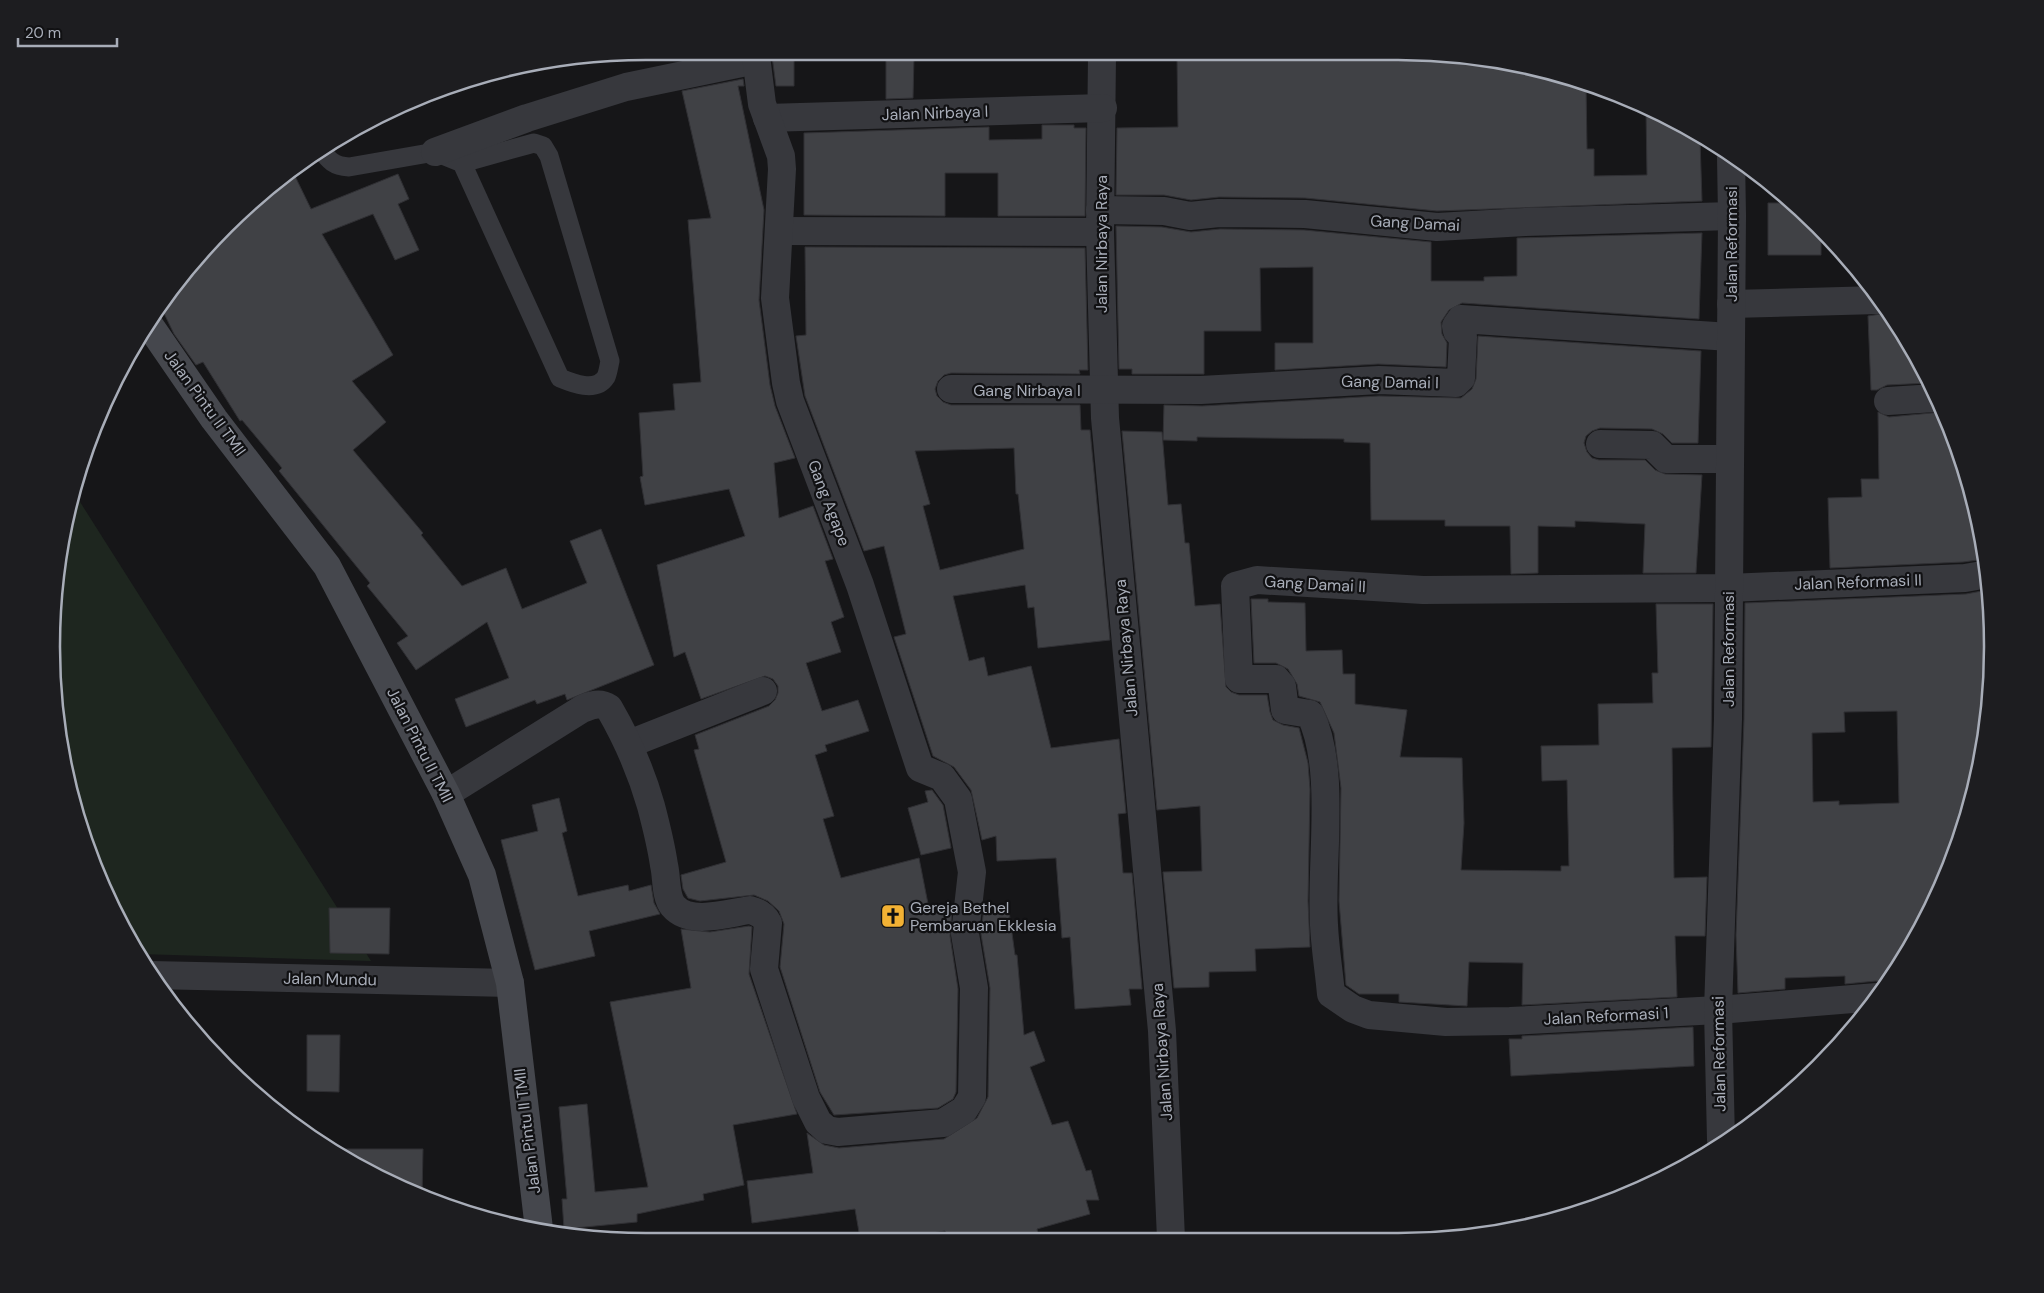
<svg xmlns="http://www.w3.org/2000/svg" width="2044" height="1293" viewBox="0 0 2044 1293" font-family="'DM Sans',sans-serif">
	<style>
		.green { fill: #1e261f }
		.building { fill: #404145; stroke: #303034; fill-rule: evenodd }
		.lines { fill: none; stroke-linecap: round; stroke-linejoin: round }
		.lane { stroke: #37383d; stroke-width: 19 }
		.street { stroke: #37383d; stroke-width: 28 }
		.secondary { stroke: #45474d; stroke-width: 28 }
		.labels { text-anchor: middle; dominant-baseline: central; stroke-width: 4.5; stroke-linejoin: round; paint-order: stroke }
		.street-label { font-size: 16px; fill: #a8adb8; stroke: #111113 }
		.poi-label { font-size: 16px; fill: #a8adb8; stroke: #111113; text-anchor: start }
		.rim { fill: none; stroke: #a8adb8; stroke-width: 2.5 }
	</style>
	<rect width="100%" height="100%" fill="#161618"/>
	<path class="green" d="M 75,494 L 371,961 L 139,954 L 97,875 L 72,801 L 56,724 L 53,608 Z"/>
	<g class="building">
		<path d="M 772,56 L 794,56 L 794,86 L 776,86 Z"/>
		<path d="M 886,56 L 914,56 L 913,98 L 886,99 Z"/>
		<path d="M 1177,56 L 1475,56 L 1586,86 L 1587,149 L 1594,149 L 1594,176 L 1647,175 L 1646,109 L 1700,140 L 1702,201 L 1437,211 L 1305,198 L 1219,197 L 1191,200 L 1164,195 L 1116,195 L 1117,128 L 1178,127 Z"/>
		<path d="M 743,79 L 744,86 L 738,86 L 764,210 L 759,300 L 770,385 L 775,406 L 795,458 L 774,463 L 779,518 L 813,506 L 833,559 L 825,561 L 844,617 L 831,622 L 841,652 L 806,663 L 822,711 L 858,700 L 869,731 L 825,745 L 827,751 L 815,755 L 834,816 L 823,819 L 841,878 L 919,858 L 930,914 L 952,911 L 950,936 L 958,989 L 956,1092 L 953,1099 L 938,1108 L 834,1115 L 820,1092 L 780,967 L 784,924 L 779,911 L 768,901 L 754,895 L 700,901 L 688,898 L 683,889 L 681,875 L 726,862 L 694,750 L 699,749 L 695,735 L 769,706 L 775,700 L 778,693 L 778,686 L 773,679 L 765,676 L 701,699 L 685,652 L 674,657 L 657,565 L 745,536 L 729,489 L 645,505 L 640,477 L 643,476 L 639,413 L 675,410 L 673,384 L 701,382 L 688,220 L 711,218 L 682,91 Z"/>
		<path d="M 1042,125 L 1074,125 L 1074,128 L 1086,128 L 1085,216 L 998,216 L 998,173 L 945,173 L 945,216 L 804,215 L 804,133 L 989,127 L 989,140 L 1042,139 Z"/>
		<path d="M 292,170 L 311,209 L 398,174 L 409,199 L 398,204 L 419,250 L 395,260 L 373,214 L 322,234 L 393,355 L 352,381 L 386,422 L 353,450 L 423,533 L 421,535 L 462,586 L 506,568 L 522,609 L 587,583 L 570,541 L 601,529 L 654,665 L 567,700 L 565,694 L 537,704 L 535,700 L 466,727 L 455,699 L 509,678 L 487,622 L 416,670 L 397,643 L 408,636 L 367,586 L 370,583 L 279,471 L 282,468 L 242,420 L 240,421 L 203,362 L 196,365 L 174,334 L 160,305 L 174,284 L 254,199 Z"/>
		<path d="M 1768,203 L 1790,203 L 1821,231 L 1821,255 L 1768,255 Z"/>
		<path d="M 1116,226 L 1162,227 L 1191,232 L 1220,229 L 1304,230 L 1431,242 L 1431,281 L 1484,281 L 1484,277 L 1517,276 L 1517,238 L 1702,233 L 1699,319 L 1462,303 L 1449,310 L 1441,322 L 1442,334 L 1447,343 L 1446,367 L 1378,364 L 1275,370 L 1275,343 L 1313,343 L 1313,267 L 1260,268 L 1261,331 L 1204,331 L 1204,374 L 1132,374 L 1132,369 L 1119,369 Z"/>
		<path d="M 805,247 L 1085,248 L 1088,370 L 1079,370 L 1080,374 L 951,373 L 944,375 L 938,381 L 935,389 L 937,396 L 943,402 L 951,405 L 1080,405 L 1081,430 L 1090,430 L 1110,640 L 1038,648 L 1034,607 L 1028,608 L 1025,585 L 953,596 L 969,661 L 984,657 L 988,676 L 1031,666 L 1051,748 L 1119,739 L 1126,813 L 1118,814 L 1123,873 L 1132,873 L 1142,989 L 1129,989 L 1131,1005 L 1075,1009 L 1070,937 L 1062,938 L 1056,858 L 997,861 L 996,836 L 982,840 L 971,790 L 954,767 L 933,756 L 894,637 L 906,634 L 884,546 L 864,551 L 805,396 L 796,336 L 806,335 ZM 1014,448 L 1016,494 L 1018,494 L 1024,549 L 940,570 L 923,506 L 930,504 L 915,451 Z"/>
		<path d="M 1887,313 L 1913,349 L 1928,383 L 1887,385 L 1877,390 L 1871,390 L 1868,316 Z"/>
		<path d="M 1478,336 L 1701,351 L 1698,443 L 1672,443 L 1663,434 L 1652,429 L 1600,428 L 1592,431 L 1586,436 L 1584,443 L 1587,452 L 1592,458 L 1599,460 L 1645,460 L 1655,470 L 1665,474 L 1702,475 L 1696,573 L 1643,573 L 1645,524 L 1575,521 L 1575,527 L 1538,526 L 1538,573 L 1511,574 L 1510,526 L 1445,526 L 1445,520 L 1371,520 L 1370,443 L 1344,442 L 1344,439 L 1262,438 L 1197,437 L 1197,441 L 1163,440 L 1164,405 L 1202,406 L 1379,396 L 1461,398 L 1472,389 L 1476,379 Z"/>
		<path d="M 1878,412 L 1889,417 L 1942,412 L 1961,455 L 1985,559 L 1963,562 L 1830,568 L 1828,498 L 1862,497 L 1861,479 L 1879,479 Z"/>
		<path d="M 1122,431 L 1162,432 L 1168,505 L 1181,504 L 1185,543 L 1189,543 L 1195,606 L 1220,604 L 1226,687 L 1231,692 L 1239,695 L 1267,695 L 1270,712 L 1273,720 L 1283,725 L 1299,728 L 1308,763 L 1310,789 L 1308,901 L 1310,947 L 1255,949 L 1256,971 L 1209,972 L 1209,987 L 1174,988 L 1163,872 L 1202,871 L 1200,806 L 1157,810 Z"/>
		<path d="M 1987,590 L 1990,676 L 1987,676 L 1988,707 L 1972,801 L 1944,875 L 1937,875 L 1937,894 L 1931,910 L 1885,984 L 1876,981 L 1845,984 L 1845,976 L 1785,978 L 1785,989 L 1738,993 L 1736,935 L 1744,719 L 1745,603 L 1966,594 ZM 1897,711 L 1899,803 L 1839,805 L 1839,801 L 1813,802 L 1812,733 L 1845,732 L 1844,712 Z"/>
		<path d="M 1251,599 L 1268,599 L 1268,602 L 1305,603 L 1306,651 L 1342,650 L 1343,674 L 1355,674 L 1355,704 L 1407,710 L 1400,757 L 1462,758 L 1464,823 L 1461,870 L 1561,871 L 1561,866 L 1569,866 L 1567,780 L 1542,781 L 1541,746 L 1599,745 L 1598,704 L 1653,703 L 1652,673 L 1658,673 L 1656,604 L 1713,604 L 1711,747 L 1672,748 L 1674,878 L 1707,877 L 1705,936 L 1675,936 L 1677,997 L 1522,1005 L 1523,963 L 1469,962 L 1467,1006 L 1399,1002 L 1399,994 L 1359,994 L 1346,985 L 1339,901 L 1341,788 L 1334,733 L 1320,702 L 1299,696 L 1297,684 L 1288,669 L 1276,663 L 1254,663 Z"/>
		<path d="M 932,790 L 943,805 L 951,848 L 921,855 L 908,808 L 928,802 L 925,791 Z"/>
		<path d="M 559,798 L 567,831 L 562,833 L 578,896 L 628,885 L 629,891 L 651,885 L 654,903 L 660,914 L 589,931 L 595,956 L 535,970 L 501,840 L 538,831 L 532,805 Z"/>
		<path d="M 1008,904 L 1015,955 L 1017,955 L 1024,1035 L 1034,1031 L 1045,1061 L 1030,1067 L 1052,1125 L 1068,1121 L 1086,1171 L 1091,1170 L 1099,1200 L 1086,1200 L 1090,1214 L 1037,1229 L 1039,1239 L 949,1238 L 945,1231 L 899,1238 L 860,1238 L 855,1209 L 752,1223 L 747,1181 L 813,1173 L 807,1133 L 824,1145 L 839,1148 L 944,1139 L 977,1118 L 988,1097 L 990,988 L 981,934 L 984,907 Z"/>
		<path d="M 329,908 L 390,908 L 389,954 L 330,953 Z"/>
		<path d="M 749,926 L 752,927 L 749,974 L 797,1114 L 733,1125 L 744,1185 L 703,1194 L 704,1200 L 637,1214 L 637,1222 L 564,1229 L 562,1199 L 567,1199 L 559,1107 L 587,1104 L 595,1192 L 648,1187 L 610,1002 L 691,988 L 681,929 L 710,932 Z"/>
		<path d="M 1693,1027 L 1694,1066 L 1511,1076 L 1509,1039 L 1522,1039 L 1522,1036 Z"/>
		<path d="M 307,1035 L 340,1035 L 339,1092 L 307,1091 Z"/>
		<path d="M 336,1149 L 423,1149 L 422,1197 L 419,1197 Z"/>
	</g>
	<g class="lines">
		<path class="lane" d="M 321,149 C 329,161 334,166 349,167 L 435,152 L 462,163 L 534,143 L 543,146 L 549,156 L 610,361 C 609,365 608,373 606,377 C 596,393 572,383 560,378 L 462,163"/>
		<g class="street">
			<path d="M 1102,56 L 1100,232 L 1105,418 L 1162,1031 L 1171,1239"/>
			<path d="M 767,118 L 1103,108"/>
			<path d="M 435,152 L 527,118 L 626,87 L 756,60"/>
			<path d="M 1100,210 L 1164,211 L 1190,216 L 1219,213 L 1305,214 L 1437,227 L 1525,222 L 1732,216"/>
			<path d="M 779,231 L 1100,232"/>
			<path d="M 1731,304 L 1878,300"/>
			<path d="M 951,389 L 1201,390 L 1379,380 L 1456,383 L 1461,378 L 1463,337 L 1457,331 L 1456,326 L 1461,319 L 1730,337"/>
			<path d="M 1888,401 L 1935,398"/>
			<path d="M 1600,444 L 1652,445 L 1666,459 L 1729,459"/>
			<path d="M 629,744 L 763,691"/>
			<path d="M 446,794 L 582,709 C 591,705 600,702 609,708 C 627,739 641,771 651,806 C 656,825 661,845 664,865 C 667,877 665,896 673,906 C 690,926 728,913 750,910 C 758,912 764,915 768,923 L 764,969 L 806,1098 L 818,1122 L 827,1130 L 838,1132 L 943,1123 L 964,1110 L 972,1097 L 974,988 L 965,934 L 972,872 L 958,799 L 942,777 L 920,768 L 860,585 L 790,401 L 786,383 L 775,298 L 782,169 L 781,156 L 762,104 L 756,56"/>
			<path d="M 150,975 L 510,983"/>
			<path d="M 1877,997 L 1718,1010 L 1510,1021 L 1446,1022 L 1369,1015 L 1353,1009 L 1331,994 C 1329,971 1325,948 1324,925 C 1320,864 1337,768 1310,714 L 1285,710 L 1282,686 L 1276,679 L 1239,679 L 1235,586 L 1257,580 L 1423,590 L 1728,588 L 1965,578 L 1988,574"/>
			<path d="M 1721,1140 L 1718,1010 L 1728,719 L 1732,216 L 1731,157"/>
		</g>
		<path class="secondary" d="M 148,323 L 214,419 L 327,566 L 446,794 L 482,875 L 510,983 L 539,1229"/>
	</g>
	<defs>
		<symbol id="church-square" viewBox="-11 -11 22 22"><rect x="-9" y="-9" width="18" height="18" rx="4" fill="#f2b134" stroke="#111113"/><path d="M-1.2-6h2.4v3.5h3.3v2.4h-3.3V6h-2.4V-.1h-3.3v-2.4h3.3Z" fill="#111"/></symbol>
	</defs>
	<g fill-rule="evenodd">
		<use href="#church-square" x="879" y="902" width="28" height="28"/>
	</g>
	<g class="labels">
		<g class="street-label">
			<text transform="translate(935 113) rotate(-2)">Jalan Nirbaya I</text>
			<text transform="translate(1415 223) rotate(3)">Gang Damai</text>
			<text transform="translate(1101 244) rotate(-90)">Jalan Nirbaya Raya</text>
			<text transform="translate(1731 244) rotate(-90)">Jalan Reformasi</text>
			<text transform="translate(1390 382) rotate(1)">Gang Damai I</text>
			<text x="1027" y="390">Gang Nirbaya I</text>
			<text transform="translate(205 403) rotate(54)">Jalan Pintu II TMII</text>
			<text transform="translate(829 503) rotate(69)">Gang Agape</text>
			<text transform="translate(1858 582) rotate(-2)">Jalan Reformasi II</text>
			<text transform="translate(1315 584) rotate(3)">Gang Damai II</text>
			<text transform="translate(1126 648) rotate(-95)">Jalan Nirbaya Raya</text>
			<text transform="translate(1728 649) rotate(-90)">Jalan Reformasi</text>
			<text transform="translate(420 745) rotate(63)">Jalan Pintu II TMII</text>
			<text transform="translate(330 979) rotate(1)">Jalan Mundu</text>
			<text transform="translate(1606 1016) rotate(-3)">Jalan Reformasi 1</text>
			<text transform="translate(1162 1052) rotate(-94)">Jalan Nirbaya Raya</text>
			<text transform="translate(1719 1054) rotate(-91)">Jalan Reformasi</text>
			<text transform="translate(527 1131) rotate(-97)">Jalan Pintu II TMII</text>
		</g>
		<g class="poi-label">
			<text x="910" y="907">Gereja Bethel<tspan x="910" dy="18">Pembaruan Ekklesia</tspan></text>
		</g>
	</g>
	<path d="M0 0H2044V1293H0ZM646 60H1398A586 586 0 0 1 1984 646V647A586 586 0 0 1 1398 1233H646A586 586 0 0 1 60 647V646A586 586 0 0 1 646 60Z" fill="#1d1d20" fill-rule="evenodd"/>
	<path class="rim" d="M646 60H1398A586 586 0 0 1 1984 646V647A586 586 0 0 1 1398 1233H646A586 586 0 0 1 60 647V646A586 586 0 0 1 646 60Z"/>
	<path d="M18 38v8h99v-8" fill="none" stroke="#a8adb8" stroke-width="2.5"/>
	<text x="25" y="38" font-size="15" fill="#a8adb8" stroke="#111113" stroke-width="4" paint-order="stroke">20 m</text>
</svg>
